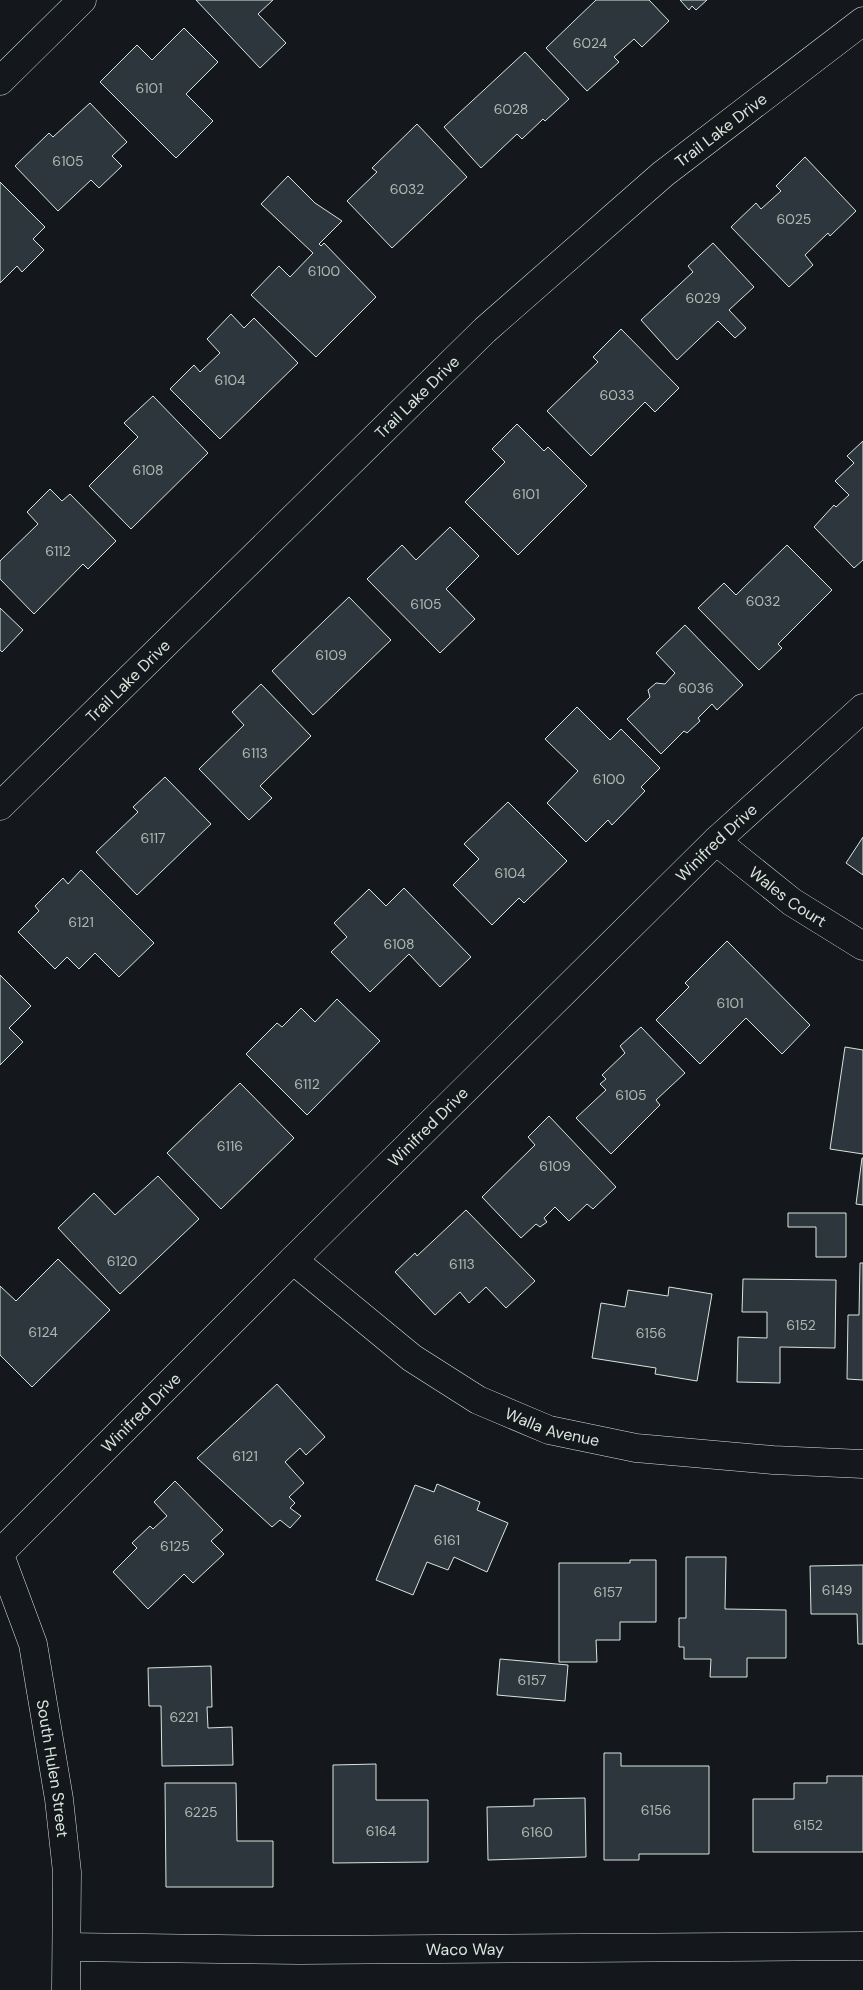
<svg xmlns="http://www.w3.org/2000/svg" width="863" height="1990" viewBox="0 0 863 1990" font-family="'DM Sans',sans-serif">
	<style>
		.building { fill: #2c363c; stroke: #d8e6dc }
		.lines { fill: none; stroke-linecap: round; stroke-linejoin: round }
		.street-casing { stroke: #d8e6dc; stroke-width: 29 }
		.secondary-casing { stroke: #d8e6dc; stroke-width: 29 }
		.street { stroke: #14181c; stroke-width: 28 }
		.secondary { stroke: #14181c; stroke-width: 28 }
		.labels { text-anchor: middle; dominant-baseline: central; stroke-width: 4; stroke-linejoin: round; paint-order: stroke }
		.number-label { font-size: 14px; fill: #adbab4 }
		.street-label { font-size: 16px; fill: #d8e6dc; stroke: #14181c }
	</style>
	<rect width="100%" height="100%" fill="#14181c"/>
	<g class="building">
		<path d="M 196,0 L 273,0 L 258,14 L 286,43 L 260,68 Z"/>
		<path d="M 596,0 L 649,0 L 669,21 L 642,47 L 634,39 L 614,57 L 619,62 L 587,91 L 546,48 Z"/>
		<path d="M 680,0 L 707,0 L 696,10 L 692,6 L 689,10 Z"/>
		<path d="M 184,28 L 218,62 L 186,94 L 213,121 L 176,158 L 100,82 L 137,45 L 152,60 Z"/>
		<path d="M 525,52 L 569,99 L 545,121 L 543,119 L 522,139 L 517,134 L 481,168 L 444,127 Z"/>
		<path d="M 90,103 L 127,142 L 112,156 L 122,166 L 99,188 L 91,180 L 58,211 L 15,166 L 49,133 L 53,137 Z"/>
		<path d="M 417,124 L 467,177 L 392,248 L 347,201 L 377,172 L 372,168 Z"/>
		<path d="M 805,157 L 856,211 L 830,236 L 828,233 L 805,255 L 813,265 L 789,287 L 731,227 L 756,203 L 761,209 L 781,191 L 776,186 Z"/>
		<path d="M 288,176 L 315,203 L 342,221 L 319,244 L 321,246 L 324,243 L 376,297 L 316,357 L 251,295 L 279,266 L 290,277 L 313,253 L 261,204 Z"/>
		<path d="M 0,182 L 45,227 L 33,239 L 44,250 L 22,272 L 17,266 L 0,283 Z"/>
		<path d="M 713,243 L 754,287 L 729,310 L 746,328 L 735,338 L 718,321 L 677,360 L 641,320 L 693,272 L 688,266 Z"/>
		<path d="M 231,314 L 244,328 L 254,318 L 298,363 L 220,439 L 170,389 L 194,365 L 200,372 L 220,353 L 207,339 Z"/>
		<path d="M 621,329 L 679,388 L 655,412 L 645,402 L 591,456 L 547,411 L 598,362 L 593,357 Z"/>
		<path d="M 153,396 L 208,453 L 131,529 L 89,486 L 138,437 L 124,423 Z"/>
		<path d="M 517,424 L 544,451 L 548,447 L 587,486 L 518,555 L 465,502 L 505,462 L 492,449 Z"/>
		<path d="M 863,441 L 863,560 L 854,568 L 814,527 L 834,505 L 836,507 L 849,495 L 835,481 L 854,463 L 847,456 Z"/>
		<path d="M 50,489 L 62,501 L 70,494 L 116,541 L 88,569 L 83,564 L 34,614 L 0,579 L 0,561 L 38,524 L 27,512 Z"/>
		<path d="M 450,527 L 479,556 L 446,589 L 475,619 L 440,653 L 367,579 L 402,545 L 416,560 Z"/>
		<path d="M 787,545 L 832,590 L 778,644 L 782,648 L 759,670 L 698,608 L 724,583 L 736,595 Z"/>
		<path d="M 349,597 L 391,640 L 313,715 L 272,671 Z"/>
		<path d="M 0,608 L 23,630 L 2,652 L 0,650 Z"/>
		<path d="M 685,625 L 743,685 L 717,710 L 712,704 L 698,718 L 700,721 L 687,733 L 684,731 L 661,754 L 627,719 L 650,697 L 648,690 L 656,683 L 665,684 L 675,673 L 656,653 Z"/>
		<path d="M 261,684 L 311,736 L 260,786 L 272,798 L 249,820 L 199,769 L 244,725 L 232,712 Z"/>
		<path d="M 577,707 L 610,740 L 621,729 L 660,768 L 641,787 L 645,791 L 612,825 L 608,820 L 586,842 L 547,803 L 578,771 L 545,739 Z"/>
		<path d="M 165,777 L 211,824 L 137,895 L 96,852 L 138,812 L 133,807 Z"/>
		<path d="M 508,802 L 567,861 L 524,903 L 519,898 L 492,925 L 453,885 L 479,859 L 464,844 Z"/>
		<path d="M 863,837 L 863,875 L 846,863 Z"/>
		<path d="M 81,870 L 154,943 L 119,977 L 95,953 L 79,969 L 67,957 L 55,969 L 18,932 L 39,911 L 35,906 L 63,878 L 68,884 Z"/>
		<path d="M 404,888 L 471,957 L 440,987 L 409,954 L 370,992 L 331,952 L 347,937 L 334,923 L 369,889 L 386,906 Z"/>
		<path d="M 727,941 L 810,1025 L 782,1054 L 746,1018 L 700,1064 L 656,1020 L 689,987 L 685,983 Z"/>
		<path d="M 0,975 L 31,1006 L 9,1028 L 23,1042 L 0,1065 Z"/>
		<path d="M 337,999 L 380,1041 L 307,1115 L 246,1054 L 277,1023 L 282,1027 L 301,1008 L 315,1022 Z"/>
		<path d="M 641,1027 L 685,1073 L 656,1100 L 660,1105 L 611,1154 L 576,1118 L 606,1090 L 600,1084 L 606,1079 L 602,1075 L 625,1053 L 620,1046 Z"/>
		<path d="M 845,1047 L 863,1050 L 863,1154 L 830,1149 Z"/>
		<path d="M 240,1083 L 294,1138 L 221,1209 L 167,1153 Z"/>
		<path d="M 549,1116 L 616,1187 L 593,1209 L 587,1204 L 569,1221 L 555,1207 L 544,1218 L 547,1222 L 540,1227 L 536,1224 L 521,1238 L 482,1197 L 535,1145 L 528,1137 Z"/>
		<path d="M 862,1158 L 863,1158 L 863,1205 L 856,1204 Z"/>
		<path d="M 158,1176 L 199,1219 L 120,1294 L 58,1228 L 94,1193 L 115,1215 Z"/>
		<path d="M 466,1210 L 535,1281 L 506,1308 L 486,1287 L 469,1303 L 460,1292 L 435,1315 L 395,1272 L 415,1253 L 417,1256 Z"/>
		<path d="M 788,1213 L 846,1213 L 846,1257 L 816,1257 L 816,1227 L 788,1227 Z"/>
		<path d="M 58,1259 L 110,1310 L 32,1387 L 0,1355 L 0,1286 L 16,1301 Z"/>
		<path d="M 860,1263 L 863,1263 L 863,1380 L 847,1379 L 848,1315 L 859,1315 Z"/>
		<path d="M 743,1279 L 836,1280 L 835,1348 L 780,1347 L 780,1383 L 737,1382 L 738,1337 L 767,1338 L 767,1312 L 742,1312 Z"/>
		<path d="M 669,1287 L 712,1294 L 697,1381 L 655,1374 L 656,1368 L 592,1358 L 601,1303 L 625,1307 L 628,1290 L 668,1296 Z"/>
		<path d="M 277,1384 L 325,1437 L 306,1455 L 300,1448 L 285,1462 L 304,1483 L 289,1497 L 295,1503 L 290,1508 L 301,1516 L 290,1528 L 280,1520 L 272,1527 L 197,1458 Z"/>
		<path d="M 175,1481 L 223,1530 L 211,1541 L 224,1554 L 193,1583 L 184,1574 L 148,1609 L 113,1572 L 137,1548 L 132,1543 L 150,1526 L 153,1529 L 167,1516 L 154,1502 Z"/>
		<path d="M 437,1484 L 480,1502 L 477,1510 L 508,1523 L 487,1572 L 454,1557 L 448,1570 L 427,1562 L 413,1595 L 376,1580 L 415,1485 L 434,1492 Z"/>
		<path d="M 686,1557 L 726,1557 L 725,1609 L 786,1610 L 786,1658 L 747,1658 L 747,1677 L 710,1677 L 711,1659 L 684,1659 L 684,1647 L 679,1647 L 679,1618 L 686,1618 Z"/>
		<path d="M 630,1560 L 656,1560 L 656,1622 L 620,1622 L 620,1640 L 596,1640 L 597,1662 L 559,1662 L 559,1563 L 630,1563 Z"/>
		<path d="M 863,1565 L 863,1644 L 858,1644 L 857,1614 L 811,1614 L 810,1566 Z"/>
		<path d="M 500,1659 L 568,1665 L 565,1701 L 497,1695 Z"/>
		<path d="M 211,1666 L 212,1707 L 207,1707 L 208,1728 L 232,1727 L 233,1765 L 162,1766 L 161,1706 L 149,1706 L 148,1668 Z"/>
		<path d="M 604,1753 L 621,1753 L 621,1766 L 709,1766 L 709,1854 L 639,1854 L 639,1860 L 604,1860 Z"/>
		<path d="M 376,1764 L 376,1800 L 428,1800 L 428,1862 L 333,1863 L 333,1765 Z"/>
		<path d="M 827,1776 L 863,1776 L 863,1852 L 753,1852 L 753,1799 L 794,1799 L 794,1783 L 827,1783 Z"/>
		<path d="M 165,1783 L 236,1783 L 237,1841 L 273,1841 L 273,1887 L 166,1887 Z"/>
		<path d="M 585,1798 L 586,1857 L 488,1860 L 487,1807 L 534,1806 L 534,1799 Z"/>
	</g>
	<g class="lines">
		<defs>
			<g id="street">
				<path d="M 0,81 L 82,0"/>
				<path id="s1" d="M 716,841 L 792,902 L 863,946"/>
				<path id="s2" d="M 293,1260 L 412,1358 L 478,1400 L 549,1430 L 636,1448 L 773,1460 L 863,1464"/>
				<path id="s3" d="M 0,1553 L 293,1260 L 716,841 L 863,708"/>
				<path id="s4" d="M 67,1947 L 299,1950 L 863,1946"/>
			</g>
			<g id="secondary">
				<path id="s5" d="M 0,806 L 485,330 L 663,174 L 863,21"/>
				<path id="s6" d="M 0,1555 L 33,1644 L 59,1799 L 67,1872 L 66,1990"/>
			</g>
		</defs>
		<use href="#street" class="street-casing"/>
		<use href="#secondary" class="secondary-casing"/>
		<use href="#street" class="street"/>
		<use href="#secondary" class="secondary"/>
	</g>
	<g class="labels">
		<g class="number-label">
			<text x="590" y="43">6024</text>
			<text x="149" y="88">6101</text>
			<text x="511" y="109">6028</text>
			<text x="68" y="161">6105</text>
			<text x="407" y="189">6032</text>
			<text x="794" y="219">6025</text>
			<text x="324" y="271">6100</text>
			<text x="703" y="298">6029</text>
			<text x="230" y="380">6104</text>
			<text x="617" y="395">6033</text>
			<text x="148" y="470">6108</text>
			<text x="526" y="494">6101</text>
			<text x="58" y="551">6112</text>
			<text x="763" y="601">6032</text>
			<text x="426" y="604">6105</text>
			<text x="331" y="655">6109</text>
			<text x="696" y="688">6036</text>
			<text x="255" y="753">6113</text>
			<text x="609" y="779">6100</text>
			<text x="153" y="838">6117</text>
			<text x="510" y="873">6104</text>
			<text x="81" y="922">6121</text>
			<text x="399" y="944">6108</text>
			<text x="730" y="1003">6101</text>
			<text x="307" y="1084">6112</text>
			<text x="631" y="1095">6105</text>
			<text x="230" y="1146">6116</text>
			<text x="555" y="1166">6109</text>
			<text x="122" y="1261">6120</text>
			<text x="462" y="1264">6113</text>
			<text x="801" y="1325">6152</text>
			<text x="43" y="1332">6124</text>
			<text x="651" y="1333">6156</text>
			<text x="245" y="1456">6121</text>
			<text x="447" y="1540">6161</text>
			<text x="175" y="1546">6125</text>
			<text x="837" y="1590">6149</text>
			<text x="608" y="1592">6157</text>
			<text x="532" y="1680">6157</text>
			<text x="184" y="1717">6221</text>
			<text x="656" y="1810">6156</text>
			<text x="201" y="1812">6225</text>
			<text x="808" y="1825">6152</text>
			<text x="381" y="1831">6164</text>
			<text x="537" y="1832">6160</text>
		</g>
		<g class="street-label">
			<text stroke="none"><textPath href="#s5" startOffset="989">Trail Lake Drive</textPath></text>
			<text stroke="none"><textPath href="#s5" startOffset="584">Trail Lake Drive</textPath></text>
			<text stroke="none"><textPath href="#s5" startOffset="179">Trail Lake Drive</textPath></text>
			<text stroke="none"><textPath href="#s3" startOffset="1009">Winifred Drive</textPath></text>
			<text stroke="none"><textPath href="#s1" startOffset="91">Wales Court</textPath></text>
			<text stroke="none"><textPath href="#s3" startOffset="604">Winifred Drive</textPath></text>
			<text stroke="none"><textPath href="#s3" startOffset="199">Winifred Drive</textPath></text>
			<text stroke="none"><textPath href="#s2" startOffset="312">Walla Avenue</textPath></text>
			<text stroke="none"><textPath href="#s6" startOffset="221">South Hulen Street</textPath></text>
			<text stroke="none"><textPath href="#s4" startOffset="398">Waco Way</textPath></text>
		</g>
	</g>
</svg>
